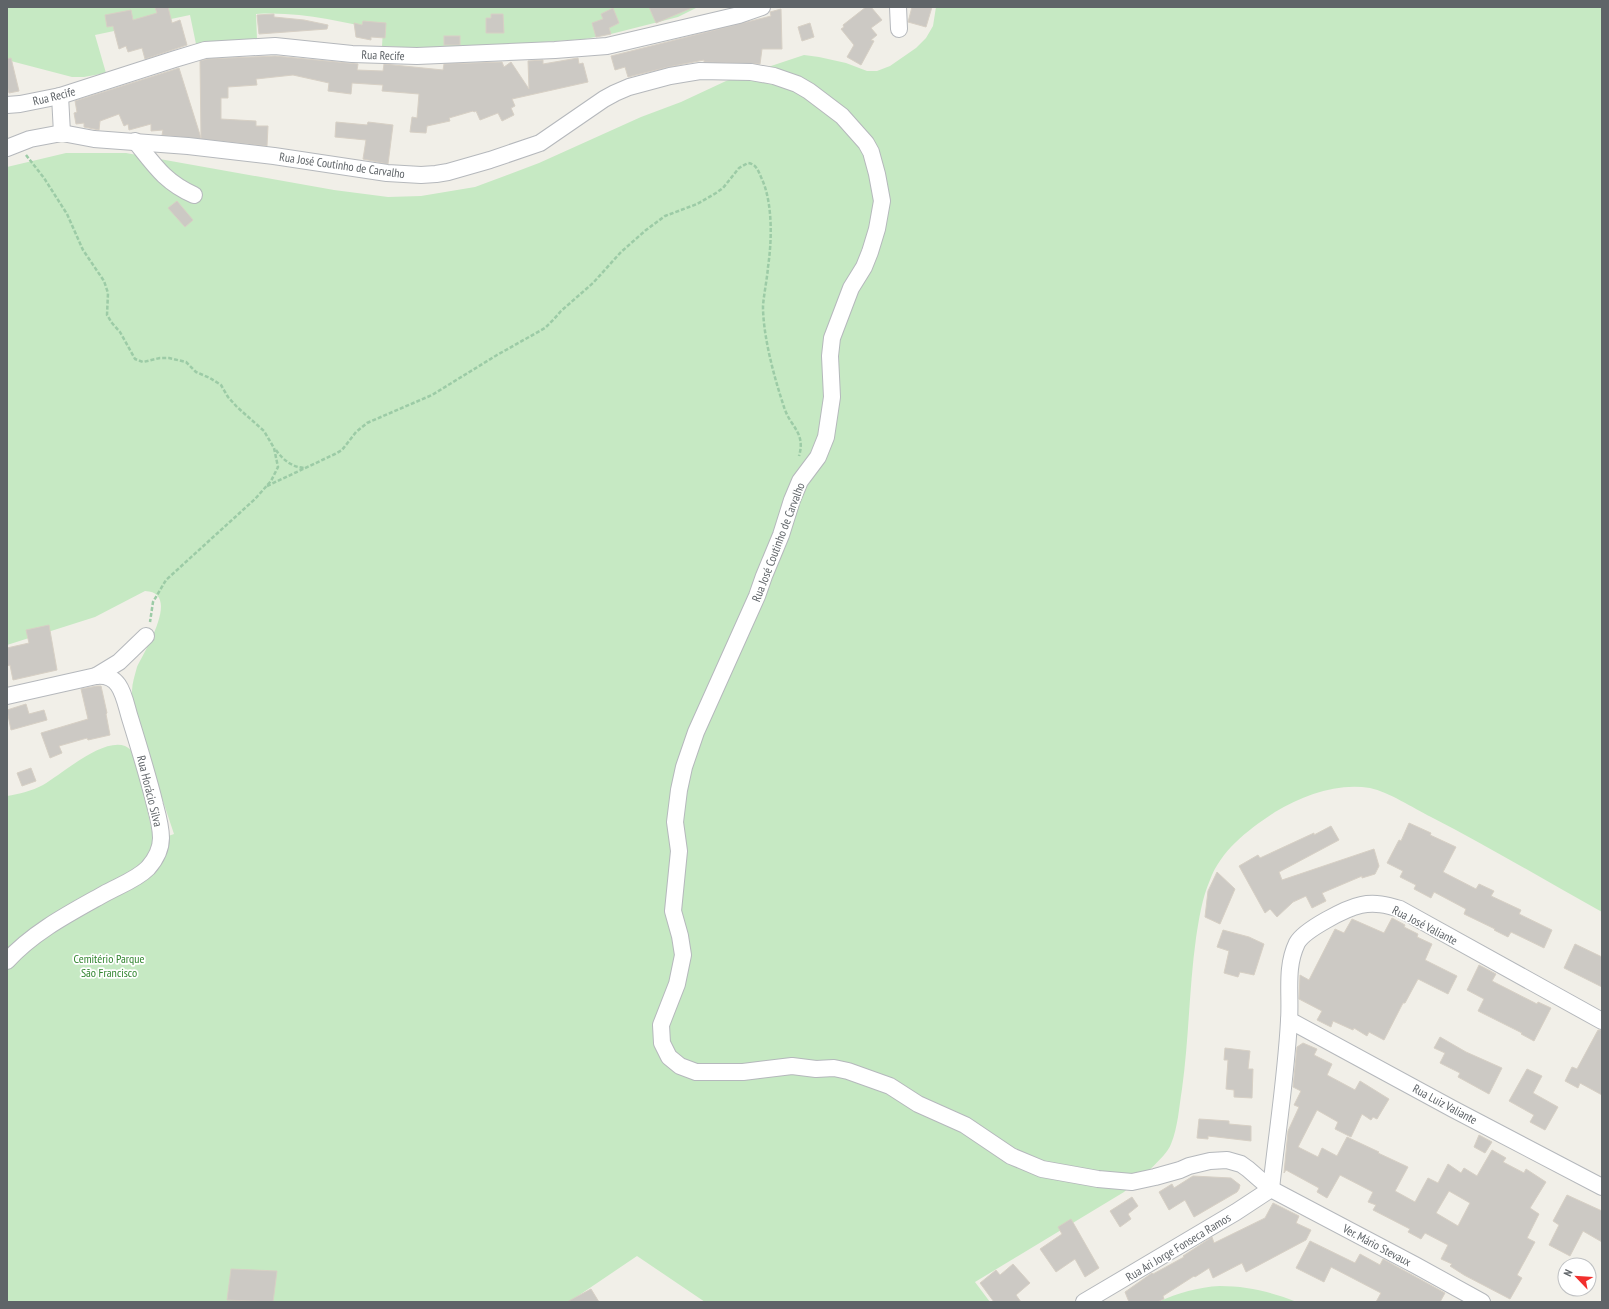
<svg xmlns="http://www.w3.org/2000/svg" width="1609" height="1309" viewBox="0 0 1609 1309" font-family="'PT Sans Narrow',sans-serif">
	<style>
		.green { fill: #c6e9c3 }
		.building { fill: #ccc9c4; stroke: #d7d0c5; fill-rule: evenodd }
		.lines { fill: none; stroke-linecap: round; stroke-linejoin: round }
		.minor-casing { stroke: #b5b8bc; stroke-width: 18 }
		.path { stroke: #9ccba6; stroke-width: 2.5; stroke-dasharray: 4 2; stroke-linecap: butt }
		.minor { stroke: #fff; stroke-width: 16 }
		.labels { text-anchor: middle; dominant-baseline: central; stroke-width: 3.5; stroke-linejoin: round; paint-order: stroke }
		.street-label { font-size: 12px; fill: #5f6468; stroke: #fff }
		.park-label { font-size: 12px; fill: #328530; stroke: #fff }
	</style>
	<rect width="100%" height="100%" fill="#f1efe8"/>
	<g class="green">
		<path d="M 7,7 L 698,7 L 678,17 L 611,34 L 585,39 L 442,49 L 382,46 L 383,30 C 341,22 299,11 256,14 L 257,39 L 196,44 L 190,15 L 95,35 L 106,73 L 84,77 L 72,77 L 7,60 Z"/>
		<path d="M 936,7 L 1602,7 L 1602,912 C 1545,880 1489,847 1431,817 C 1413,808 1389,792 1370,788 C 1336,783 1304,795 1275,812 C 1249,829 1221,850 1210,880 C 1202,898 1199,919 1196,938 C 1189,988 1189,1039 1182,1089 C 1179,1107 1178,1127 1171,1144 C 1165,1159 1137,1180 1124,1192 L 975,1282 L 990,1302 L 705,1302 L 637,1256 L 569,1302 L 7,1302 L 7,796 C 19,794 32,791 43,785 C 62,774 102,738 125,746 C 130,748 133,753 136,757 L 154,841 L 174,834 C 165,807 156,780 147,753 C 141,735 130,710 132,691 C 132,683 135,675 137,667 C 144,652 182,592 145,591 L 95,617 L 7,645 L 7,167 L 66,153 L 126,153 L 334,190 L 388,197 L 421,196 L 475,187 L 539,163 L 641,117 L 681,102 L 726,81 L 804,55 L 819,57 L 846,63 L 867,71 L 877,71 L 890,66 L 916,48 L 926,38 L 933,26 Z"/>
		<path d="M 1220,1286 C 1247,1286 1271,1292 1297,1302 L 1158,1302 C 1178,1293 1198,1287 1220,1286 Z"/>
	</g>
	<g class="building">
		<path d="M 155,7 L 168,7 L 172,23 L 180,20 L 187,45 L 145,59 L 142,48 L 128,52 L 126,46 L 119,49 L 113,26 L 107,27 L 105,15 L 131,10 L 133,20 L 157,13 Z"/>
		<path d="M 649,7 L 694,7 L 656,23 Z"/>
		<path d="M 866,7 L 871,7 L 882,20 L 871,28 L 877,35 L 871,40 L 874,41 L 861,65 L 847,57 L 854,45 L 841,29 L 844,27 L 843,25 Z"/>
		<path d="M 912,7 L 932,7 L 926,27 L 908,22 Z"/>
		<path d="M 613,8 L 619,23 L 609,28 L 611,34 L 596,37 L 592,23 L 603,19 L 601,14 Z"/>
		<path d="M 781,9 L 782,49 L 762,49 L 760,64 L 704,62 L 704,60 L 668,67 L 628,77 L 625,67 L 615,70 L 611,56 L 771,16 L 770,12 Z"/>
		<path d="M 274,14 L 274,17 L 304,20 L 328,25 L 327,29 L 259,34 L 257,15 Z"/>
		<path d="M 491,14 L 503,14 L 504,33 L 486,33 L 486,18 L 491,18 Z"/>
		<path d="M 363,21 L 386,23 L 385,38 L 371,37 L 371,40 L 356,37 L 354,23 L 362,25 Z"/>
		<path d="M 810,23 L 814,37 L 802,41 L 798,27 Z"/>
		<rect x="444" y="36" width="16" height="9"/>
		<path d="M 275,56 L 358,64 L 357,70 L 383,71 L 384,64 L 443,70 L 444,64 L 502,62 L 504,67 L 511,62 L 529,89 L 528,61 L 543,60 L 543,64 L 578,58 L 579,64 L 583,63 L 588,82 L 512,99 L 515,106 L 511,108 L 514,115 L 502,121 L 498,113 L 480,120 L 476,111 L 474,112 L 473,111 L 449,118 L 450,121 L 427,126 L 426,133 L 410,132 L 412,117 L 417,118 L 419,94 L 382,91 L 383,85 L 352,83 L 351,94 L 328,91 L 329,83 L 293,75 L 256,79 L 257,85 L 228,87 L 228,98 L 221,98 L 221,119 L 256,121 L 256,126 L 268,126 L 267,146 L 162,135 L 163,130 L 151,131 L 151,124 L 129,130 L 128,124 L 124,126 L 119,114 L 100,121 L 99,130 L 84,127 L 84,123 L 76,124 L 74,113 L 77,112 L 75,101 L 179,68 L 201,138 L 200,61 L 207,59 Z"/>
		<path d="M 11,58 L 19,91 L 9,93 L 7,86 L 7,59 Z"/>
		<path d="M 336,122 L 367,125 L 368,122 L 393,125 L 388,164 L 363,159 L 366,140 L 335,137 Z"/>
		<path d="M 177,201 L 193,220 L 185,227 L 168,208 Z"/>
		<path d="M 49,625 L 57,670 L 13,680 L 10,665 L 7,666 L 7,648 L 29,643 L 26,630 Z"/>
		<path d="M 97,686 L 101,686 L 107,713 L 106,714 L 110,735 L 88,740 L 87,738 L 59,746 L 62,753 L 50,758 L 41,733 L 88,719 L 81,689 Z"/>
		<path d="M 26,704 L 29,714 L 44,710 L 47,720 L 11,730 L 7,710 Z"/>
		<path d="M 31,768 L 36,781 L 22,786 L 17,773 Z"/>
		<path d="M 1409,823 L 1431,833 L 1430,835 L 1456,847 L 1443,872 L 1476,889 L 1479,884 L 1494,891 L 1491,896 L 1521,910 L 1519,914 L 1552,930 L 1544,948 L 1511,932 L 1508,937 L 1494,930 L 1495,929 L 1464,914 L 1466,909 L 1434,892 L 1431,898 L 1414,889 L 1416,885 L 1400,877 L 1403,871 L 1387,863 L 1399,840 L 1401,841 Z"/>
		<path d="M 1331,826 L 1339,840 L 1279,872 L 1282,880 L 1374,849 L 1379,866 L 1375,874 L 1362,878 L 1362,876 L 1322,893 L 1326,901 L 1312,908 L 1306,896 L 1293,902 L 1277,917 L 1270,909 L 1265,913 L 1239,866 L 1258,855 L 1260,858 L 1314,833 L 1314,835 Z"/>
		<path d="M 1217,872 L 1235,889 L 1220,924 L 1205,917 L 1208,891 Z"/>
		<path d="M 1392,918 L 1405,925 L 1404,927 L 1418,934 L 1417,937 L 1432,944 L 1425,960 L 1457,976 L 1448,994 L 1418,979 L 1405,1003 L 1403,1003 L 1384,1040 L 1369,1032 L 1367,1036 L 1354,1028 L 1353,1030 L 1333,1021 L 1331,1027 L 1317,1020 L 1322,1011 L 1299,999 L 1300,975 L 1309,980 L 1335,929 L 1344,933 L 1352,919 L 1384,933 Z"/>
		<path d="M 1223,930 L 1249,937 L 1264,944 L 1254,975 L 1240,972 L 1238,977 L 1224,973 L 1229,951 L 1217,947 Z"/>
		<path d="M 1575,944 L 1602,957 L 1602,987 L 1564,968 Z"/>
		<path d="M 1479,965 L 1496,974 L 1492,981 L 1537,1004 L 1538,1002 L 1551,1008 L 1534,1041 L 1521,1034 L 1522,1033 L 1478,1011 L 1484,999 L 1467,990 Z"/>
		<path d="M 1598,1030 L 1602,1030 L 1602,1095 L 1580,1083 L 1578,1088 L 1565,1081 L 1572,1067 L 1577,1069 Z"/>
		<path d="M 1440,1037 L 1466,1052 L 1502,1068 L 1489,1094 L 1458,1077 L 1460,1073 L 1440,1063 L 1445,1053 L 1434,1048 Z"/>
		<path d="M 1303,1043 L 1317,1049 L 1314,1055 L 1332,1064 L 1327,1075 L 1355,1090 L 1360,1081 L 1389,1099 L 1377,1119 L 1373,1117 L 1371,1120 L 1362,1114 L 1351,1137 L 1335,1129 L 1338,1122 L 1317,1110 L 1298,1147 L 1318,1157 L 1322,1148 L 1337,1156 L 1347,1137 L 1379,1152 L 1378,1153 L 1408,1167 L 1395,1191 L 1415,1202 L 1428,1178 L 1438,1183 L 1448,1164 L 1461,1173 L 1464,1168 L 1477,1176 L 1492,1150 L 1506,1158 L 1503,1162 L 1524,1173 L 1526,1169 L 1546,1182 L 1530,1208 L 1539,1214 L 1527,1238 L 1535,1242 L 1517,1275 L 1522,1278 L 1510,1299 L 1464,1275 L 1450,1266 L 1452,1264 L 1441,1259 L 1448,1245 L 1425,1233 L 1421,1239 L 1408,1232 L 1410,1229 L 1373,1210 L 1376,1205 L 1368,1202 L 1373,1192 L 1340,1175 L 1327,1198 L 1317,1192 L 1319,1188 L 1286,1170 L 1284,1173 L 1288,1131 L 1299,1107 L 1294,1105 L 1301,1091 L 1293,1087 L 1297,1047 ZM 1449,1191 L 1470,1203 L 1458,1226 L 1436,1213 Z"/>
		<path d="M 1225,1048 L 1250,1051 L 1248,1069 L 1253,1069 L 1252,1098 L 1234,1097 L 1234,1090 L 1226,1089 L 1228,1060 L 1224,1060 Z"/>
		<path d="M 1527,1069 L 1542,1076 L 1533,1093 L 1558,1107 L 1545,1130 L 1530,1122 L 1534,1115 L 1509,1101 Z"/>
		<path d="M 1199,1119 L 1229,1121 L 1229,1124 L 1251,1126 L 1251,1141 L 1208,1136 L 1208,1139 L 1197,1138 Z"/>
		<path d="M 1479,1135 L 1492,1142 L 1485,1153 L 1474,1147 Z"/>
		<path d="M 1193,1176 L 1231,1178 L 1240,1185 L 1239,1189 L 1237,1192 L 1194,1217 L 1185,1200 L 1169,1210 L 1159,1192 L 1172,1184 L 1174,1188 Z"/>
		<path d="M 1567,1195 L 1602,1211 L 1602,1242 L 1583,1231 L 1570,1256 L 1549,1245 L 1559,1225 L 1553,1221 Z"/>
		<path d="M 1132,1197 L 1138,1206 L 1128,1214 L 1131,1219 L 1120,1227 L 1110,1211 Z"/>
		<path d="M 1273,1203 L 1299,1216 L 1296,1223 L 1311,1230 L 1306,1240 L 1246,1272 L 1242,1263 L 1213,1278 L 1209,1268 L 1195,1277 L 1194,1276 L 1163,1296 L 1164,1299 L 1157,1302 L 1129,1302 L 1125,1292 L 1152,1273 L 1153,1274 L 1184,1257 L 1183,1256 L 1212,1237 L 1214,1243 L 1265,1218 Z"/>
		<path d="M 1071,1219 L 1099,1268 L 1085,1277 L 1075,1259 L 1056,1272 L 1040,1249 L 1062,1234 L 1058,1227 Z"/>
		<path d="M 1310,1241 L 1355,1263 L 1360,1254 L 1380,1265 L 1383,1259 L 1445,1293 L 1440,1302 L 1376,1302 L 1381,1293 L 1331,1267 L 1324,1282 L 1296,1268 Z"/>
		<path d="M 1013,1264 L 1030,1283 L 1016,1295 L 1021,1302 L 994,1302 L 980,1283 L 996,1270 L 1000,1275 Z"/>
		<path d="M 231,1269 L 277,1271 L 273,1302 L 227,1300 Z"/>
		<path d="M 591,1289 L 599,1302 L 567,1302 Z"/>
	</g>
	<g class="lines">
		<defs>
			<g id="minor">
				<path d="M 898,7 L 899,29"/>
				<path d="M 60,96 L 62,133"/>
				<path d="M 7,105 L 20,104 L 60,96 L 175,59 L 205,50 L 275,46 L 352,54 L 417,56 L 555,50 L 607,46 L 739,15 L 762,7"/>
				<path d="M 135,141 C 155,166 165,182 194,195"/>
				<path d="M 7,148 L 30,139 L 62,133 L 94,139 L 188,146 L 274,156 L 387,173 L 421,175 L 436,174 L 448,172 L 490,160 L 540,143 L 604,99 L 615,93 L 629,87 L 670,76 L 700,71 L 751,72 L 774,76 L 797,84 L 809,91 L 842,116 L 866,143 L 871,152 L 877,174 L 882,201 L 877,229 L 870,252 L 864,267 L 851,288 L 832,338 L 830,356 L 832,397 L 826,437 L 818,457 L 800,481 L 792,500 L 781,535 L 764,576 L 757,596 L 696,732 L 684,767 L 679,790 L 675,822 L 679,851 L 673,911 L 680,936 L 683,955 L 677,984 L 661,1025 L 662,1043 L 669,1057 L 680,1066 L 696,1072 L 743,1072 L 792,1066 L 816,1069 L 834,1068 L 848,1071 L 890,1086 L 918,1104 L 965,1125 L 1011,1156 L 1042,1169 L 1098,1179 L 1132,1182 L 1155,1177 L 1180,1170 L 1189,1166 L 1210,1161 L 1227,1160 L 1241,1164 L 1248,1169 L 1271,1189 L 1415,1265 L 1482,1302"/>
				<path d="M 96,676 L 119,662 L 146,636"/>
				<path d="M 7,696 L 96,676 C 122,673 124,699 130,718 C 139,747 148,776 155,805 C 158,816 161,827 161,838 C 161,849 155,860 148,868 C 136,880 118,886 104,894 C 70,913 33,932 7,961"/>
				<path d="M 1289,1020 L 1453,1109 L 1602,1187"/>
				<path d="M 1271,1189 C 1277,1133 1286,1077 1289,1021 C 1291,994 1285,968 1297,943 C 1304,930 1346,908 1361,905 C 1375,902 1387,905 1400,909 L 1602,1021"/>
				<path d="M 1084,1302 L 1236,1212 L 1271,1189"/>
			</g>
		</defs>
		<use href="#minor" class="minor-casing"/>
		<g class="path">
			<path d="M 26,155 L 44,178 L 67,214 L 83,250 L 104,281 L 108,293 L 107,315 L 112,323 L 120,332 L 135,359 L 143,362 L 160,358 L 169,358 L 186,362 L 196,372 L 210,378 L 221,385 L 228,397 L 237,407 L 264,431 L 274,448 L 278,467 L 271,481 L 255,499 L 166,580 L 153,602 L 150,622"/>
			<path d="M 276,450 C 283,460 292,467 304,468"/>
			<path d="M 267,486 L 335,454 L 342,450 L 356,432 L 367,423 L 432,395 L 497,355 L 545,328 L 554,319 L 561,311 L 593,283 L 621,252 L 646,230 L 665,216 L 697,204 L 716,193 L 723,188 L 739,168 L 748,163 C 756,164 758,170 761,177 C 773,202 772,240 768,267 C 767,280 764,293 763,306 C 763,336 774,377 784,407 C 790,427 806,432 799,456"/>
		</g>
		<use href="#minor" class="minor"/>
	</g>
	<g class="labels">
		<g class="street-label">
			<text transform="translate(383 55) rotate(2)">Rua Recife</text>
			<text transform="translate(54 96) rotate(-14)">Rua Recife</text>
			<text transform="translate(342 165) rotate(8)">Rua José Coutinho de Carvalho</text>
			<text transform="translate(778 542) rotate(-69)">Rua José Coutinho de Carvalho</text>
			<text transform="translate(150 791) rotate(76)">Rua Horácio Silva</text>
			<text transform="translate(1425 925) rotate(27)">Rua José Valiante</text>
			<text transform="translate(1445 1104) rotate(28)">Rua Luiz Valiante</text>
			<text transform="translate(1377 1245) rotate(28)">Ver. Mário Stevaux</text>
			<text transform="translate(1178 1247) rotate(-31)">Rua Ari Jorge Fonseca Ramos</text>
		</g>
		<g class="park-label">
			<text x="109" y="958">Cemitério Parque<tspan x="109" dy="14">São Francisco</tspan></text>
		</g>
	</g>
	<rect width="1609" height="1309" fill="none" stroke="#5f6468" stroke-width="16"/>
	<g transform="translate(1577 1277) rotate(295)"><circle r="19" fill="#ffffff" stroke="#bfc1c3"/>
	<path d="M0-3L7 15L0 10L-7 15Z" fill="#f22f2d"/>
	<text y="-6" font-size="11" font-weight="bold" text-anchor="middle" fill="#5f6468">N</text>
	</g>
</svg>
